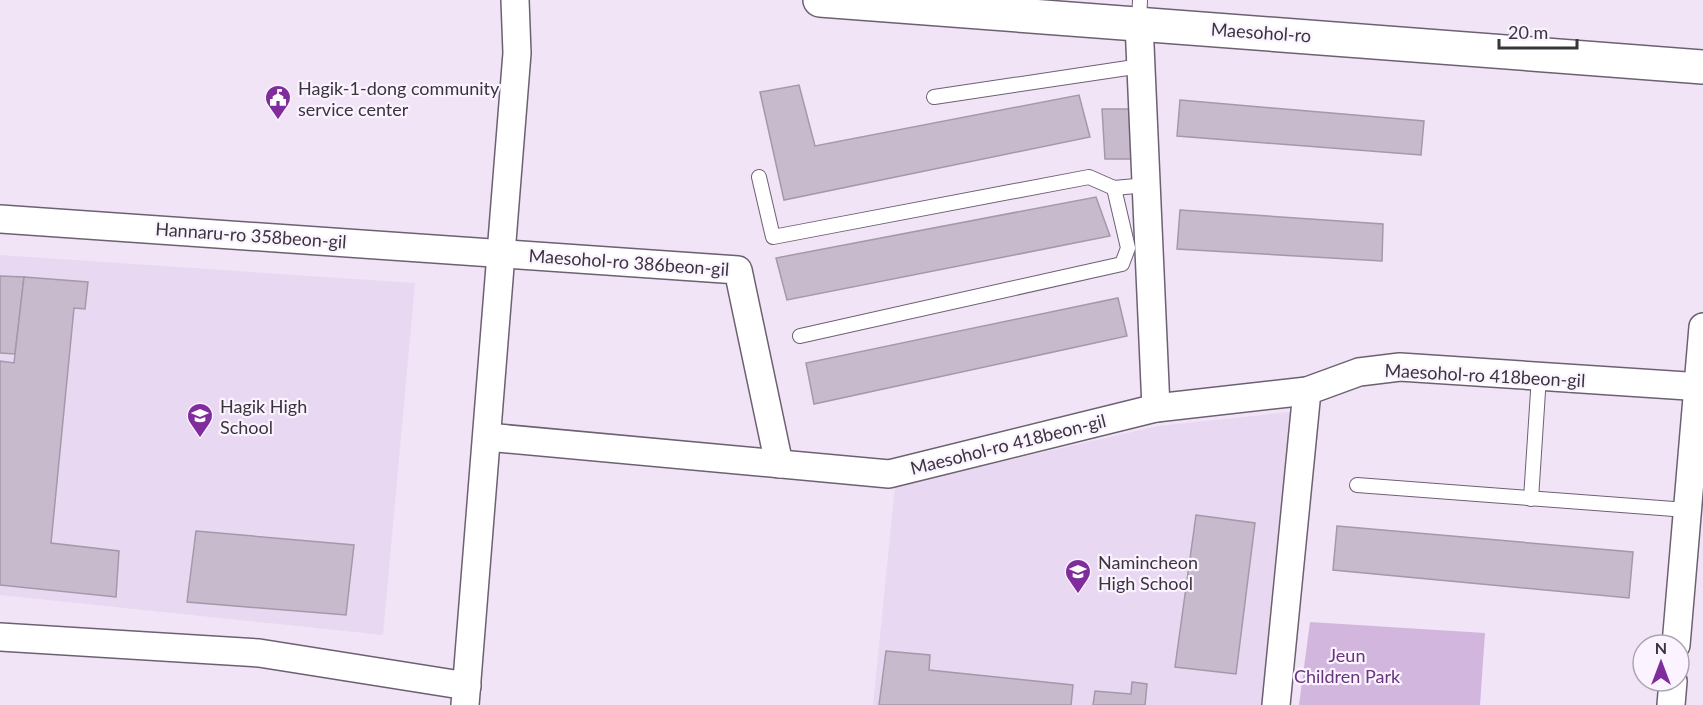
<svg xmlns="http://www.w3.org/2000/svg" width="1703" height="705" viewBox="0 0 1703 705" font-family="Lato,sans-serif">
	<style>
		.built { fill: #e9d8f1 }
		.green { fill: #d2b6de }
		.building { fill: #c7bacc; stroke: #a498a9; stroke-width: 1.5 }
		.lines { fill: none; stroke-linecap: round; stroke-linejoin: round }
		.service-casing { stroke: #6c6171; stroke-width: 16 }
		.minor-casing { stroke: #6c6171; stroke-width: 30 }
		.secondary-casing { stroke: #6c6171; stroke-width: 36 }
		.service { stroke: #fff; stroke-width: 14 }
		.minor { stroke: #fff; stroke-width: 27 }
		.secondary { stroke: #fff; stroke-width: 33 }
		.labels { text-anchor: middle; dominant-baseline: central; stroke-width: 4.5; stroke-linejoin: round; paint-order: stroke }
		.street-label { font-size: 18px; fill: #3a353c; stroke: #fbf3ff }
		.poi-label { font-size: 18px; fill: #3a353c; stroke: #fbf3ff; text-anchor: start }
		.park-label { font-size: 18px; fill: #68347d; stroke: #fbf3ff }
	</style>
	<rect width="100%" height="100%" fill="#f1e4f7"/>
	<g class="built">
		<path d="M 0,255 L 415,283 L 383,635 L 0,595 Z"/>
		<path d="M 1290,412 L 1262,705 L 873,705 L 895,486 L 1158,426 Z"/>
	</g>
	<path class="green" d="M 1310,622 L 1485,633 L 1480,705 L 1299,705 Z"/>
	<g class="building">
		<path d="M 799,85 L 815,146 L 1079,95 L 1090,137 L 784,200 L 760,92 Z"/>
		<path d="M 1180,100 L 1424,121 L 1421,155 L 1177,136 Z"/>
		<path d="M 1102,109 L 1134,109 L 1139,159 L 1105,159 Z"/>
		<path d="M 1096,197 L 1110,236 L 787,300 L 776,258 Z"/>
		<path d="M 1180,210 L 1383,224 L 1382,261 L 1177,249 Z"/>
		<path d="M 0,276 L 24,277 L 15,354 L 0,353 Z"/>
		<path d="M 24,277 L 88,282 L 85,309 L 74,308 L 51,543 L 119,551 L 116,597 L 0,585 L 0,361 L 14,363 Z"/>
		<path d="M 1118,298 L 1127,336 L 814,404 L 806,363 Z"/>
		<path d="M 1196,515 L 1255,523 L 1236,674 L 1175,667 Z"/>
		<path d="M 1337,526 L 1633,552 L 1629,598 L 1333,570 Z"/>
		<path d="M 196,531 L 354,545 L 346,615 L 187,602 Z"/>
		<path d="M 886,651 L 930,655 L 929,670 L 1073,685 L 1071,705 L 879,705 Z"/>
		<path d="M 1132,682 L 1147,684 L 1145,705 L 1093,705 L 1095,691 L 1131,694 Z"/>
	</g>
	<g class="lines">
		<defs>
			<g id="service">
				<path d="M 1139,23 L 1140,0"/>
				<path d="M 934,97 L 1141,66"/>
				<path d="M 759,177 L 773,237 L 1089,177 L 1114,188 L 1147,185"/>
				<path d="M 800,336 L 1122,264 L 1128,248 L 1114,188"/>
				<path d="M 1357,485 L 1687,510"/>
				<path d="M 1531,499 L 1539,376"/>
			</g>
			<g id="minor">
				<path d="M 1139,23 L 1156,408"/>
				<path d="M 0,219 L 738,270 L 779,464"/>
				<path d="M 487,437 L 889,474 L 1156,408 L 1307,391 L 1359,372 L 1400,367 L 1703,387"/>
				<path d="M 0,637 L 259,653 L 467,686"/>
				<path d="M 1676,645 L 1703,327"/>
				<path d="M 465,705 L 517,53 L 515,0"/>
				<path d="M 1276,705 L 1307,391"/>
				<path d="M 1671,705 L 1673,681"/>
			</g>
			<path id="secondary" d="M 820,0 L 1703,67"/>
		</defs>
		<use href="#service" class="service-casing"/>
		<use href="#minor" class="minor-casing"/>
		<use href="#secondary" class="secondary-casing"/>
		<use href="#service" class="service"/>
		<use href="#minor" class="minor"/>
		<use href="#secondary" class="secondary"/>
	</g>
	<defs>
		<symbol id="civic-pin" viewBox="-11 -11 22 30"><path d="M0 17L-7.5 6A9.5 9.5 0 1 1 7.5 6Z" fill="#7f2d9c" stroke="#fbf3ff"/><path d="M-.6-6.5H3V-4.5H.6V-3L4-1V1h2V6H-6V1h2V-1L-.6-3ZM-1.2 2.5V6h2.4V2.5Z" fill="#fff"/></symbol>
		<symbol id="school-pin" viewBox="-11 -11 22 30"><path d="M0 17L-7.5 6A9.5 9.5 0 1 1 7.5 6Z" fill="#7f2d9c" stroke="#fbf3ff"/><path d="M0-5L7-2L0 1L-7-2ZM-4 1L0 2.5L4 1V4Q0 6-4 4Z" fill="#fff"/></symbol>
	</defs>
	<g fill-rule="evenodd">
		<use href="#civic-pin" x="263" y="83" width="30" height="40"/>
		<use href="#school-pin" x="185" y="401" width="30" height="40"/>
		<use href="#school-pin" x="1063" y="557" width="30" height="40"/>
	</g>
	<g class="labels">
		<g class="street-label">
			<text transform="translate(1261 32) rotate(4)">Maesohol-ro</text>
			<text transform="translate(251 235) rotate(4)">Hannaru-ro 358beon-gil</text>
			<text transform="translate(629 262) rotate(4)">Maesohol-ro 386beon-gil</text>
			<text transform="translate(1485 375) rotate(3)">Maesohol-ro 418beon-gil</text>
			<text transform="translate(1008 444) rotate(-14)">Maesohol-ro 418beon-gil</text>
		</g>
		<g class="poi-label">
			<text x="298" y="88">Hagik-1-dong community<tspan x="298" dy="21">service center</tspan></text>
			<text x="220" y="406">Hagik High<tspan x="220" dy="21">School</tspan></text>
			<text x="1098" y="562">Namincheon<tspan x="1098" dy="21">High School</tspan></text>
		</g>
		<g class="park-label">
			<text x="1347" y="655">Jeun<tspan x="1347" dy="21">Children Park</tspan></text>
		</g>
	</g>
	<g transform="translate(1661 663)"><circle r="28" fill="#fbf3ff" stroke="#aea7b1" stroke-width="1.5"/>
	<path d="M0-4.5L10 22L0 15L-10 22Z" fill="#7f2d9c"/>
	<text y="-9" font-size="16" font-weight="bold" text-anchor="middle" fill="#3a353c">N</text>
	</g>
	<path d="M1499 39v9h78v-9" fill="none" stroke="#3a353c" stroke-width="3"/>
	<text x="1508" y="39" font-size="18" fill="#3a353c" stroke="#fbf3ff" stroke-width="4.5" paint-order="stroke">20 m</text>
</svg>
